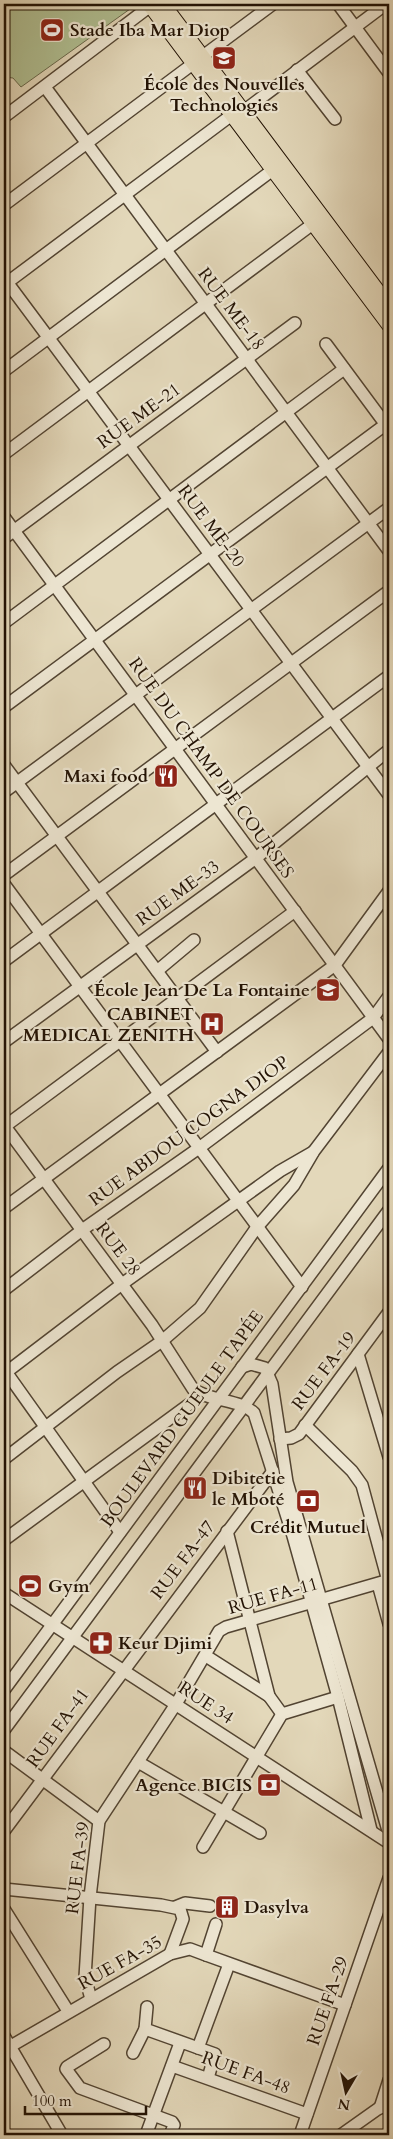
<svg xmlns="http://www.w3.org/2000/svg" width="393" height="2139" viewBox="0 0 393 2139" font-family="Cardo,serif">
	<style>
		.green { fill: #b0bf92; stroke: #69684b }
		.lines { fill: none; stroke-linecap: round; stroke-linejoin: round }
		.minor-casing { stroke: #524432; stroke-width: 14 }
		.major-casing { stroke: #221204; stroke-width: 16 }
		.minor { stroke: #ede6d2; stroke-width: 11 }
		.major { stroke: #e3d8ba; stroke-width: 14 }
		.labels { text-anchor: middle; dominant-baseline: central; stroke-width: 4.5; stroke-linejoin: round; paint-order: stroke }
		.poi-label { font-size: 18px; font-weight: bold; fill: #221204; stroke: #ede6d2; text-anchor: start }
		.street-label { font-size: 18px; fill: #221204; stroke: #ede6d2 }
	</style>
	<rect width="100%" height="100%" fill="#e3d8ba"/>
	<filter id="stains"><feTurbulence type="fractalNoise" baseFrequency=".004" numOctaves="4"/><feColorMatrix values="0 0 0 0 .2 0 0 0 0 .09 0 0 0 0 .02 0 0 0 .5 -.17"/></filter>
	<radialGradient id="worn" r=".72"><stop offset=".6" stop-color="#630" stop-opacity="0"/><stop offset="1" stop-color="#630" stop-opacity=".3"/></radialGradient>
	<path class="green" d="M 4,4 L 132,4 L 130,9 L 21,87 L 13,78 L 4,77 Z"/>
	<g class="lines">
		<defs>
			<g id="minor">
				<path d="M 338,4 L 389,73"/>
				<path d="M 203,56 L 273,4"/>
				<path d="M 297,70 L 335,119"/>
				<path d="M 45,87 L 389,551"/>
				<path d="M 245,110 L 386,4"/>
				<path d="M 4,117 L 153,4"/>
				<path d="M 4,205 L 194,63"/>
				<path d="M 4,278 L 389,795"/>
				<path d="M 4,285 L 233,114"/>
				<path d="M 326,344 L 389,429"/>
				<path d="M 4,371 L 274,169"/>
				<path d="M 4,454 L 314,223"/>
				<path d="M 4,517 L 389,1039"/>
				<path d="M 4,538 L 295,323"/>
				<path d="M 4,623 L 344,369"/>
				<path d="M 4,707 L 389,422"/>
				<path d="M 4,765 L 217,1052"/>
				<path d="M 4,792 L 389,508"/>
				<path d="M 4,875 L 389,591"/>
				<path d="M 4,884 L 302,1287"/>
				<path d="M 4,961 L 389,676"/>
				<path d="M 157,971 L 194,940"/>
				<path d="M 4,1042 L 256,858 L 389,750"/>
				<path d="M 4,1125 L 152,1325 L 193,1389 C 211,1402 240,1399 254,1413 L 293,1536 L 338,1697 L 371,1830"/>
				<path d="M 4,1127 L 295,911"/>
				<path d="M 4,1208 L 335,965 L 389,891"/>
				<path d="M 4,1290 L 82,1230 L 199,1148 L 373,1018 L 389,996"/>
				<path d="M 358,1354 L 389,1457"/>
				<path d="M 242,1367 L 251,1364 L 265,1368 L 272,1384 L 287,1482 L 389,1834"/>
				<path d="M 4,1369 L 120,1532"/>
				<path d="M 4,1374 L 122,1284 L 280,1171 L 313,1152"/>
				<path d="M 305,1425 L 352,1471 L 362,1485 L 388,1581"/>
				<path d="M 280,1439 L 291,1438 L 299,1434 L 389,1312"/>
				<path d="M 4,1459 L 117,1372 L 162,1341 L 200,1308 L 257,1227 L 294,1185 L 314,1151 L 389,1052"/>
				<path d="M 227,1531 L 269,1696 L 282,1714"/>
				<path d="M 4,1540 L 202,1395"/>
				<path d="M 378,1584 L 389,1624"/>
				<path d="M 4,1593 L 389,1843"/>
				<path d="M 206,1656 L 269,1696"/>
				<path d="M 4,1690 L 389,1168"/>
				<path d="M 4,1730 L 389,1210"/>
				<path d="M 4,1751 L 99,1821"/>
				<path d="M 138,1762 L 260,1833"/>
				<path d="M 4,1831 L 273,1471"/>
				<path d="M 203,1847 L 282,1714 L 338,1697"/>
				<path d="M 4,1889 L 161,1905 L 180,1909 L 183,1919 L 170,1954"/>
				<path d="M 175,1907 L 185,1903 L 210,1906"/>
				<path d="M 4,1909 L 68,2011"/>
				<path d="M 206,1955 L 216,1924"/>
				<path d="M 91,1999 L 85,1977 L 90,1897 L 99,1821 L 176,1704 L 219,1631 L 226,1627 L 389,1580"/>
				<path d="M 147,2007 L 145,2029 L 215,2054 L 208,2078"/>
				<path d="M 4,2036 L 62,2135"/>
				<path d="M 104,2044 L 67,2067 L 66,2069 L 80,2088 L 172,2122 L 174,2125 L 170,2135"/>
				<path d="M 198,2048 L 229,1964"/>
				<path d="M 4,2050 L 170,1954 L 190,1949 L 206,1955 L 345,2005"/>
				<path d="M 133,2053 L 145,2029"/>
				<path d="M 172,2066 L 307,2114"/>
				<path d="M 380,2108 L 389,2080"/>
				<path d="M 146,2135 L 180,2043"/>
				<path d="M 300,2135 L 389,1878"/>
				<path d="M 341,2135 L 389,2101"/>
			</g>
			<g id="major">
				<path d="M 149,4 L 389,325"/>
				<path d="M 163,4 L 389,306"/>
			</g>
		</defs>
		<use href="#minor" class="minor-casing"/>
		<use href="#major" class="major-casing"/>
		<use href="#minor" class="minor"/>
		<use href="#major" class="major"/>
	</g>
	<defs>
		<symbol id="stadium-square" viewBox="-11 -11 22 22"><rect x="-9" y="-9" width="18" height="18" rx="4" fill="#8f2418" stroke="#ede6d2"/><path d="M0-5a6.5 5 0 1 0 0 10a6.5 5 0 1 0 0-10ZM-3.5-1.8h7v3.6h-7Z" fill="#fff"/></symbol>
		<symbol id="university-square" viewBox="-11 -11 22 22"><rect x="-9" y="-9" width="18" height="18" rx="4" fill="#8f2418" stroke="#ede6d2"/><path d="M0-5L7-2L0 1L-7-2ZM-4 1L0 2.5L4 1V4Q0 6-4 4Z" fill="#fff"/></symbol>
		<symbol id="restaurant-square" viewBox="-11 -11 22 22"><rect x="-9" y="-9" width="18" height="18" rx="4" fill="#8f2418" stroke="#ede6d2"/><path d="M-5-6h1v4h1v-4h1v4h1v-4h1v5L-1.5 .5V6h-2V.5L-5-1ZM5-6V6H3V1.5H1.5Q1.5-4 5-6Z" fill="#fff"/></symbol>
		<symbol id="school-square" viewBox="-11 -11 22 22"><rect x="-9" y="-9" width="18" height="18" rx="4" fill="#8f2418" stroke="#ede6d2"/><path d="M0-5L7-2L0 1L-7-2ZM-4 1L0 2.5L4 1V4Q0 6-4 4Z" fill="#fff"/></symbol>
		<symbol id="hospital-square" viewBox="-11 -11 22 22"><rect x="-9" y="-9" width="18" height="18" rx="4" fill="#8f2418" stroke="#ede6d2"/><path d="M-5-5h3v3.5h4V-5h3V5h-3V1.5h-4V5h-3Z" fill="#fff"/></symbol>
		<symbol id="bank-square" viewBox="-11 -11 22 22"><rect x="-9" y="-9" width="18" height="18" rx="4" fill="#8f2418" stroke="#ede6d2"/><path d="M-6-4H6V4H-6ZM0-2.3a2.3 2.3 0 1 0 0 4.6a2.3 2.3 0 1 0 0-4.6Z" fill="#fff"/></symbol>
		<symbol id="pharmacy-square" viewBox="-11 -11 22 22"><rect x="-9" y="-9" width="18" height="18" rx="4" fill="#8f2418" stroke="#ede6d2"/><path d="M-2-6h4v4h4v4h-4v4h-4v-4h-4v-4h4Z" fill="#fff"/></symbol>
		<symbol id="building-square" viewBox="-11 -11 22 22"><rect x="-9" y="-9" width="18" height="18" rx="4" fill="#8f2418" stroke="#ede6d2"/><path d="M-4-6H4V6H1V3H-1V6H-4ZM-2.5-4.3h1.7v1.8h-1.7ZM.8-4.3h1.7v1.8H.8ZM-2.5-1h1.7V.8h-1.7ZM.8-1h1.7V.8H.8Z" fill="#fff"/></symbol>
	</defs>
	<g fill-rule="evenodd">
		<use href="#stadium-square" x="38" y="16" width="28" height="28"/>
		<use href="#university-square" x="210" y="44" width="28" height="28"/>
		<use href="#restaurant-square" x="152" y="762" width="28" height="28"/>
		<use href="#school-square" x="314" y="976" width="28" height="28"/>
		<use href="#hospital-square" x="198" y="1010" width="28" height="28"/>
		<use href="#restaurant-square" x="181" y="1474" width="28" height="28"/>
		<use href="#bank-square" x="294" y="1487" width="28" height="28"/>
		<use href="#stadium-square" x="16" y="1572" width="28" height="28"/>
		<use href="#pharmacy-square" x="87" y="1629" width="28" height="28"/>
		<use href="#bank-square" x="255" y="1771" width="28" height="28"/>
		<use href="#building-square" x="213" y="1893" width="28" height="28"/>
	</g>
	<g class="labels">
		<g class="poi-label">
			<text x="70" y="30">Stade Iba Mar Diop</text>
			<text x="224" y="84" text-anchor="middle">École des Nouvelles<tspan x="224" dy="21">Technologies</tspan></text>
			<text x="148" y="776" text-anchor="end">Maxi food</text>
			<text x="310" y="990" text-anchor="end">École Jean De La Fontaine</text>
			<text x="194" y="1014" text-anchor="end">CABINET<tspan x="194" dy="21">MEDICAL ZENITH</tspan></text>
			<text x="212" y="1478">Dibitetie<tspan x="212" dy="21">le Mboté</tspan></text>
			<text x="308" y="1527" text-anchor="middle">Crédit Mutuel</text>
			<text x="48" y="1586">Gym</text>
			<text x="118" y="1643">Keur Djimi</text>
			<text x="252" y="1785" text-anchor="end">Agence BICIS</text>
			<text x="244" y="1907">Dasylva</text>
		</g>
		<g class="street-label">
			<text transform="translate(231 309) rotate(53)">RUE ME-18</text>
			<text transform="translate(139 416) rotate(-36)">RUE ME-21</text>
			<text transform="translate(211 526) rotate(53)">RUE ME-20</text>
			<text transform="translate(211 768) rotate(54)">RUE DU CHAMP DE COURSES</text>
			<text transform="translate(178 893) rotate(-36)">RUE ME-33</text>
			<text transform="translate(189 1131) rotate(-36)">RUE ABDOU COGNA DIOP</text>
			<text transform="translate(118 1249) rotate(53)">RUE 28</text>
			<text transform="translate(324 1371) rotate(-53)">RUE FA-19</text>
			<text transform="translate(182 1419) rotate(-54)">BOULEVARD GUEULE TAPÉE</text>
			<text transform="translate(183 1560) rotate(-53)">RUE FA-47</text>
			<text transform="translate(273 1596) rotate(-16)">RUE FA-11</text>
			<text transform="translate(206 1703) rotate(33)">RUE 34</text>
			<text transform="translate(58 1728) rotate(-54)">RUE FA-41</text>
			<text transform="translate(78 1868) rotate(-83)">RUE FA-39</text>
			<text transform="translate(120 1963) rotate(-29)">RUE FA-35</text>
			<text transform="translate(328 2001) rotate(-71)">RUE FA-29</text>
			<text transform="translate(246 2073) rotate(20)">RUE FA-48</text>
		</g>
	</g>
	<rect width="393" height="2139" fill="none" stroke="#e3d8ba" stroke-width="20"/>
	<rect x="5" y="5" width="383" height="2129" fill="none" stroke="#221204" stroke-width="2.5"/>
	<rect x="10" y="10" width="373" height="2119" fill="none" stroke="#221204"/>
	<g transform="translate(346 2092) rotate(189)" stroke="#ede6d2" stroke-width="4" paint-order="stroke">
	<path d="M0-4L9 19L0 12L-9 19Z" fill="#221204"/>
	<text y="-8" font-size="14" font-weight="bold" text-anchor="middle" fill="#221204">N</text>
	</g>
	<path d="M25 2106v8h121v-8" fill="none" stroke="#221204" stroke-width="2.5"/>
	<text x="32" y="2106" font-size="15" fill="#221204" stroke="#ede6d2" stroke-width="4" paint-order="stroke">100 m</text>
	<rect width="100%" height="100%" filter="url(#stains)"/>
	<rect width="100%" height="100%" fill="url(#worn)"/>
</svg>
